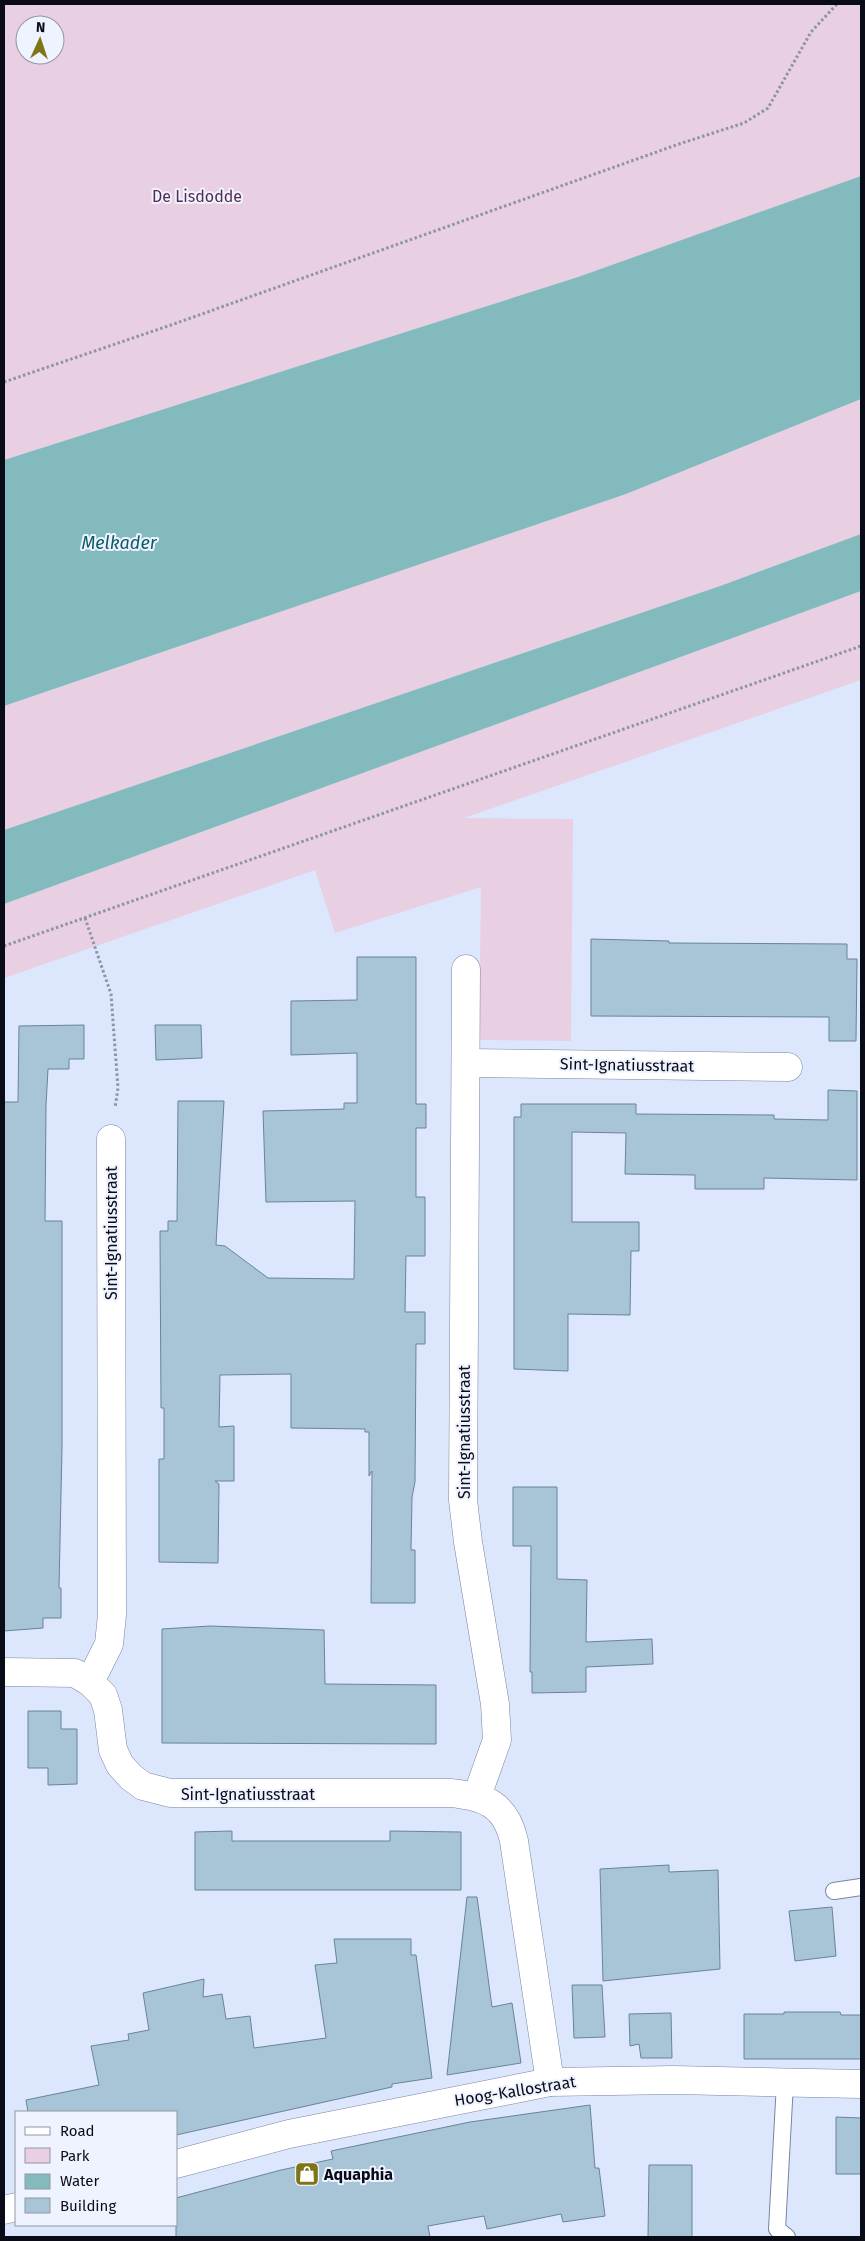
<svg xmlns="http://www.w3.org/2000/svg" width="865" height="2241" viewBox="0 0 865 2241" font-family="'Fira Sans',sans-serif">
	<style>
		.green { fill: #e9cfe2; fill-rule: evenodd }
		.water { fill: #83babe }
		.building { fill: #a7c5d7; stroke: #688595 }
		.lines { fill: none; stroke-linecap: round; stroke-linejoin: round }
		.lane-casing { stroke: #7a859f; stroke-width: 18 }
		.street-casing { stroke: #7a859f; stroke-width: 29 }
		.path { stroke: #8c94a6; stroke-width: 3; stroke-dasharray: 2.5 2.5; stroke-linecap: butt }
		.lane { stroke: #fff; stroke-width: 16 }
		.street { stroke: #fff; stroke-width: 28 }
		.labels { text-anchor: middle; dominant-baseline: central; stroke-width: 4; stroke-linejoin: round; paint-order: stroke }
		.park-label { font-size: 16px; fill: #592a51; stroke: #eef3ff }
		.street-label { font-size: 16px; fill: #090c16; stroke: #eef3ff }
		.poi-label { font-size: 16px; font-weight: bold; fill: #090c16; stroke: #eef3ff; text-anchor: start }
		.water-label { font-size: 18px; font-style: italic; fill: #0c5c61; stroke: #eef3ff }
	</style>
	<rect width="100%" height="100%" fill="#dce6fd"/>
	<g class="green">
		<path d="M 4,4 L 861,4 L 861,176 L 578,277 L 4,460 ZM 25,25 L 55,25 L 55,55 L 25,55 Z"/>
		<path d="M 861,399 L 861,534 L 723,585 L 4,830 L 4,706 L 626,494 Z"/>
		<path d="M 861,591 L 861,680 L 464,818 L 573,819 L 571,1041 L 479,1040 L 481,887 L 335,933 L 315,870 L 4,978 L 4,904 Z"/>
	</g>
	<g class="water">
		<path d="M 861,176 L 861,399 L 626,494 L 4,706 L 4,460 L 578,277 Z"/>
		<path d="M 861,534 L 861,591 L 4,904 L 4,830 L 723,585 Z"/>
	</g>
	<g class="building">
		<path d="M 591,939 L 669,941 L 669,943 L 847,944 L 847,959 L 857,959 L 856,1041 L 829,1041 L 829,1017 L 591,1016 Z"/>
		<path d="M 357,957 L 416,957 L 416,1104 L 426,1104 L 426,1128 L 416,1128 L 416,1197 L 425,1197 L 425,1256 L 406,1256 L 405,1312 L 425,1312 L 425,1344 L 416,1344 L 415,1482 L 412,1497 L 411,1550 L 415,1550 L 415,1603 L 371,1603 L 372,1471 L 369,1476 L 369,1432 L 365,1432 L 365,1429 L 291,1428 L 291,1374 L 220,1375 L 219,1427 L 234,1426 L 234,1481 L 215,1481 L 219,1484 L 218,1563 L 159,1562 L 159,1459 L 164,1459 L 164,1408 L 161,1408 L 160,1231 L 168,1231 L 168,1221 L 177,1221 L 178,1101 L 224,1101 L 216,1245 L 225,1246 L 268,1278 L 354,1279 L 355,1201 L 266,1202 L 263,1111 L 344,1109 L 344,1103 L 357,1103 L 357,1053 L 291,1055 L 291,1001 L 357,1000 Z"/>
		<path d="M 84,1025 L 84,1059 L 69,1059 L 69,1069 L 48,1069 L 46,1105 L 45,1221 L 62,1221 L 62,1448 L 59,1588 L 61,1588 L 61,1618 L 43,1618 L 43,1628 L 4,1631 L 4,1102 L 18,1102 L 19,1026 Z"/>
		<path d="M 155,1025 L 201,1025 L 202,1058 L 156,1060 Z"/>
		<path d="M 828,1090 L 857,1091 L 857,1180 L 764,1178 L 764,1189 L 695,1189 L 695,1175 L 625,1174 L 626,1133 L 572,1132 L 572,1222 L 639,1222 L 639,1251 L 631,1251 L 630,1315 L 568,1314 L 568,1371 L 514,1369 L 514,1117 L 521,1117 L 521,1104 L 636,1104 L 636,1114 L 774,1115 L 774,1119 L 828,1120 Z"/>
		<path d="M 513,1487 L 557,1487 L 557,1579 L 587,1580 L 586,1642 L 652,1639 L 653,1664 L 586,1667 L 586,1692 L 532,1693 L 532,1672 L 530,1672 L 531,1546 L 513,1546 Z"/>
		<path d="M 210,1626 L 324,1630 L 325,1684 L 436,1685 L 436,1744 L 162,1743 L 162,1629 Z"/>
		<path d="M 28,1711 L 61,1711 L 61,1729 L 77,1729 L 77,1784 L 48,1785 L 48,1768 L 28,1768 Z"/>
		<path d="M 232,1831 L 232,1841 L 390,1841 L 390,1831 L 461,1832 L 461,1890 L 195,1890 L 195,1832 Z"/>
		<path d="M 669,1865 L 669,1872 L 718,1870 L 720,1969 L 603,1981 L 600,1869 Z"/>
		<path d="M 467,1897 L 477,1897 L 492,2007 L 512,2003 L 521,2063 L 447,2075 Z"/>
		<path d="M 832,1907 L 836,1956 L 795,1961 L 789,1911 Z"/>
		<path d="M 334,1939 L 411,1939 L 411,1955 L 416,1955 L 432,2078 L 392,2084 L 392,2087 L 176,2135 L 176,2112 L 28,2112 L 26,2100 L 99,2085 L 91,2046 L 129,2040 L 128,2034 L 149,2030 L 143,1993 L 204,1979 L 203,1997 L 222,1994 L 226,2019 L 250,2016 L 254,2048 L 326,2038 L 315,1965 L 337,1963 Z"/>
		<path d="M 572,1985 L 602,1985 L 605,2037 L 574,2038 Z"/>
		<path d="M 784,2012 L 840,2012 L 841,2015 L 861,2015 L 861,2059 L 744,2059 L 744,2014 L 784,2014 Z"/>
		<path d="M 671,2013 L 672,2058 L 641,2058 L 639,2044 L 630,2046 L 629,2014 Z"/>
		<path d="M 590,2105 L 595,2168 L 599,2168 L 605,2216 L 563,2222 L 561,2214 L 487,2229 L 484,2216 L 428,2226 L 430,2237 L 176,2237 L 176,2198 L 281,2170 L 333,2159 L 331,2151 L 470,2122 Z"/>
		<path d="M 836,2117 L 861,2118 L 861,2174 L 836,2174 Z"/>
		<path d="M 649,2165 L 692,2165 L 692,2237 L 648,2237 Z"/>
	</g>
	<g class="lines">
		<defs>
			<g id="lane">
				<path d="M 834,1891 L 861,1887"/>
				<path d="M 785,2083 L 777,2229 L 787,2237"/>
			</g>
			<g id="street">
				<path d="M 466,969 L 463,1500 L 468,1542 L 495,1704 L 497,1740 L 477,1796"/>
				<path d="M 467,1063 L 788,1067"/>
				<path d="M 4,1672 L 75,1673 L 90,1682 L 103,1695 L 108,1710 L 113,1750 L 120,1765 L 131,1777 L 143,1786 L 170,1793 L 450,1793 C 484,1796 506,1804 514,1841 L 550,2082"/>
				<path d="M 90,1682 L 109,1644 L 112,1615 L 111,1139"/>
				<path d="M 176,2164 L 289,2134 L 550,2082 L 674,2080 L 861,2084"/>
				<path d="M 4,2210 L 16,2207"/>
			</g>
		</defs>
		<use href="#lane" class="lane-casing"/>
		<use href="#street" class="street-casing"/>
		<g class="path">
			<path d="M 4,382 L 171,325 L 679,144 L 744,123 L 768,108 L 811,32 L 837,4"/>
			<path d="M 85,918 L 111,994 L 118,1088 L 115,1108"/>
			<path d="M 4,946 L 861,646"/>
		</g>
		<use href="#lane" class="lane"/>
		<use href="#street" class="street"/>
	</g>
	<defs>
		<symbol id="shop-square" viewBox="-11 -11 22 22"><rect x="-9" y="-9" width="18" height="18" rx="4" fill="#7f7416" stroke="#eef3ff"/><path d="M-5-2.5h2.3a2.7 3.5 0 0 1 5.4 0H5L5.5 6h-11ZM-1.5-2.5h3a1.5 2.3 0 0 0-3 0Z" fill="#fff"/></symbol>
	</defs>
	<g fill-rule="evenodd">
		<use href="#shop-square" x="293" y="2160" width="28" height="28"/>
	</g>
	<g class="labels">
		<g class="park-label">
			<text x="197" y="196">De Lisdodde</text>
		</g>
		<g class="street-label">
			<text transform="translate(627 1065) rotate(1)">Sint-Ignatiusstraat</text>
			<text transform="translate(111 1233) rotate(-90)">Sint-Ignatiusstraat</text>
			<text transform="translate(464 1432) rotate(-90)">Sint-Ignatiusstraat</text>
			<text x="248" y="1794">Sint-Ignatiusstraat</text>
			<text transform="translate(515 2091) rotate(-9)">Hoog-Kallostraat</text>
		</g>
		<g class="poi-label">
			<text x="324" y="2174">Aquaphia</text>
		</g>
		<g class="water-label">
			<text x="119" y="543">Melkader</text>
		</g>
	</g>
	<rect width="865" height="2241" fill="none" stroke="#090c16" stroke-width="10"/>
	<rect x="15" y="2111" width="162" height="115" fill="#eef3ff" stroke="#9297a2"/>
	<rect x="25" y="2127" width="25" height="8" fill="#ffffff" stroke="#9297a2"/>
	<text x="60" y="2136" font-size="15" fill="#090c16">Road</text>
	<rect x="25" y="2148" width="25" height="15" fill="#e9cfe2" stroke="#9297a2"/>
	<text x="60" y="2161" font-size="15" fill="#090c16">Park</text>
	<rect x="25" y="2174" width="25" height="15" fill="#83babe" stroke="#9297a2"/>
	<text x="60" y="2186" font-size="15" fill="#090c16">Water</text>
	<rect x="25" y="2198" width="25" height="15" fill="#a7c5d7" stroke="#9297a2"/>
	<text x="60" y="2211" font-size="15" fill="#090c16">Building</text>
	<g transform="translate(40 40) rotate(3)"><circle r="24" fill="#eef3ff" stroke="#9297a2"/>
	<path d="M0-4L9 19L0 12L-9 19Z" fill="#7f7416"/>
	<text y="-8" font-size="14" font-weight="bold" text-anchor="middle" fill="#090c16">N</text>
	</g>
</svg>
